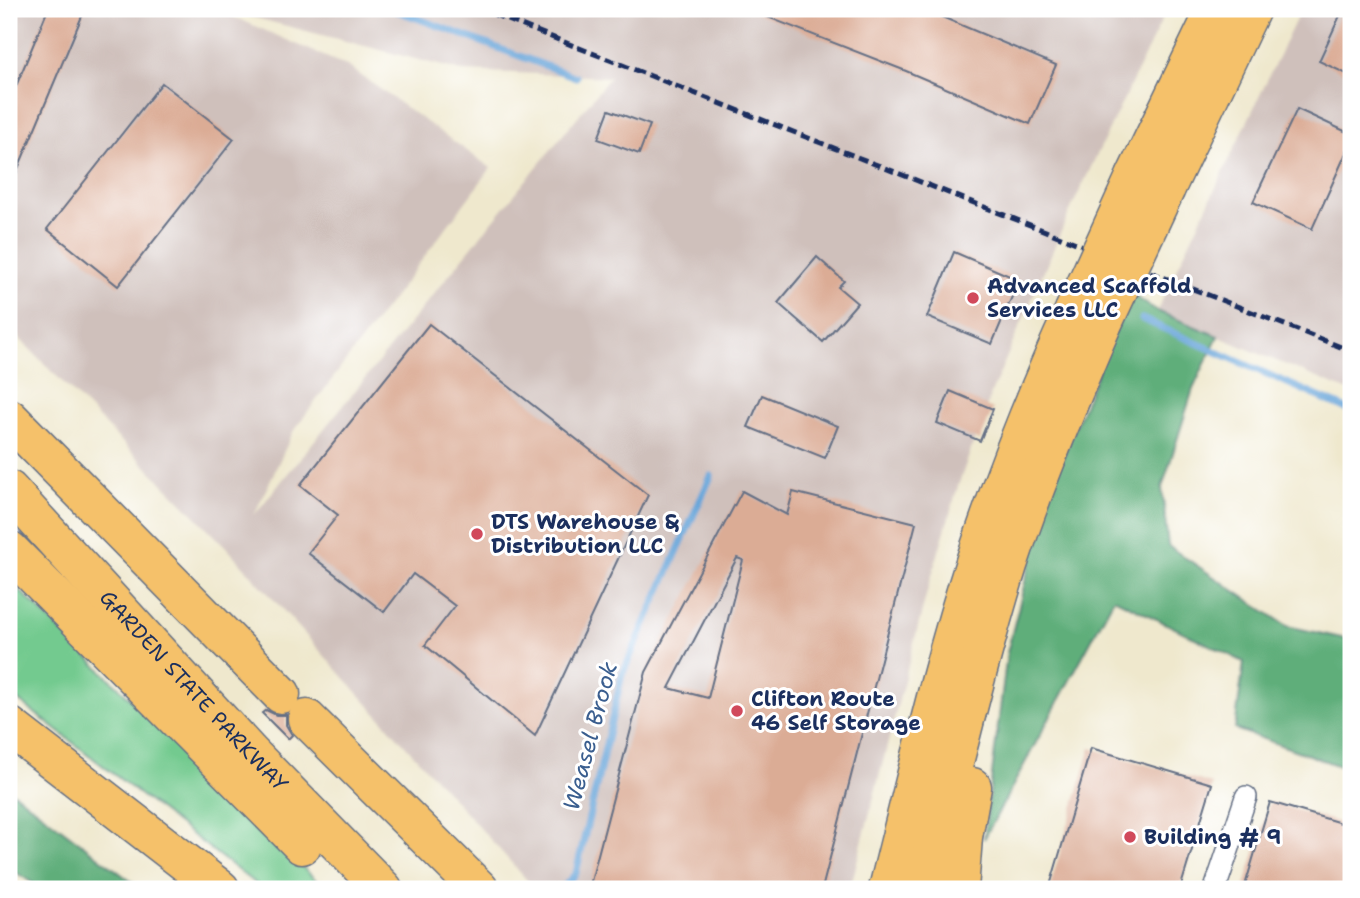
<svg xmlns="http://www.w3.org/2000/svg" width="1360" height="898" viewBox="0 0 1360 898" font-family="'Shantell Sans',sans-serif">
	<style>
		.industrial { fill: #cfc0bb }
		.green { fill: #73ca8f; stroke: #477c76; stroke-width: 2 }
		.forest { fill: #5eae7a; stroke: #3c6e6c; stroke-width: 2 }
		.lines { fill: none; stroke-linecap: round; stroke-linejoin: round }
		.stream { stroke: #68a5d9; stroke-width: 7 }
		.building { fill: #dbac95; fill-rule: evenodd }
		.street-casing { stroke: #657085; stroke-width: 24 }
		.highway-casing { stroke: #657085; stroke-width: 41 }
		.street { stroke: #fff; stroke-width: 21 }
		.highway { stroke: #f5c16b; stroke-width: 38 }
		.rail { stroke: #1b2f5e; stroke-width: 5; stroke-dasharray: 10 5; stroke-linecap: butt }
		.highway-bridge-casing { stroke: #657085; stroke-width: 41; stroke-linecap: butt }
		.highway-bridge { stroke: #f5c16b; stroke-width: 38 }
		.poi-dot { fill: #d1495b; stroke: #fff; stroke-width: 2.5 }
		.labels { text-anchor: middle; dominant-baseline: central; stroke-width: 6; stroke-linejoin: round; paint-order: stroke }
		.poi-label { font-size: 21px; font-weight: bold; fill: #1b2f5e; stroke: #fff; text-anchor: start }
		.street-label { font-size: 21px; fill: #1b2f5e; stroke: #fff }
		.water-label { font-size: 23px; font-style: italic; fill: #3a5e8f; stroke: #fff }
	</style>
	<rect width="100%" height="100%" fill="#fff"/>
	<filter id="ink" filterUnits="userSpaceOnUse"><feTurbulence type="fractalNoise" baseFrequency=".0143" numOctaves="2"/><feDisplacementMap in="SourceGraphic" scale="14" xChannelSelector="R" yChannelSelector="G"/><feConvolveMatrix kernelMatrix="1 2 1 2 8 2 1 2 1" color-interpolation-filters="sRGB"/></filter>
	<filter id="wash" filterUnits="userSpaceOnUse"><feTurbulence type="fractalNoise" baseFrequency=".00686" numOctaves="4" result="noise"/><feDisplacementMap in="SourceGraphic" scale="28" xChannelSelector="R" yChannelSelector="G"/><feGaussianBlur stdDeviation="1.57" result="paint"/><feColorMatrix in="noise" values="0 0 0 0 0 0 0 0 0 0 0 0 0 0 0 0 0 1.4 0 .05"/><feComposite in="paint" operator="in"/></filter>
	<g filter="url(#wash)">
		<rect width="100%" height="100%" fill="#efe8cd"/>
		<g class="industrial">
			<path d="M 9,9 L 216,9 L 349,67 L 491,168 L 294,430 L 254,515 L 610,77 L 462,71 L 220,9 L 1167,9 L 1069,213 L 992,391 L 958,486 L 927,592 L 850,889 L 535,889 L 227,548 L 9,328 Z"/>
			<path d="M 1301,9 L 1351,9 L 1351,392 L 1157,311 Z"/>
		</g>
		<path class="green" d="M 9,580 L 325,889 L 262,889 L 9,693 Z"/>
		<g class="forest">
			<path d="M 1130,293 L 1157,311 L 1218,336 L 1193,389 L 1162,488 L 1168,546 L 1287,626 L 1351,640 L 1351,770 L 1235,729 L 1244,662 L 1114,598 L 984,839 L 1007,653 L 1047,495 Z"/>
			<path d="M 9,790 L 21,798 L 141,889 L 42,889 L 9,868 Z"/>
		</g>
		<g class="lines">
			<g class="stream">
				<path d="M 392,9 L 576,77"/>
				<path d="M 1142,319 L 1351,411"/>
				<path d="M 562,889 L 576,873 L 622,675 L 711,476"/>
			</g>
		</g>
		<g id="blocks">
			<g class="building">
				<path d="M 48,9 L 85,9 L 9,190 L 9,103 Z"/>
				<path d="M 747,9 L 923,9 L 1056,65 L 1030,124 L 906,71 Z"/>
				<path d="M 1343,9 L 1351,9 L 1351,76 L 1319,61 Z"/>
				<path d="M 162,83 L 234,139 L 118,286 L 47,229 Z"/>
				<path d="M 1297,109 L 1351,134 L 1351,142 L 1312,229 L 1253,202 Z"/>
				<path d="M 609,110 L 650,125 L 639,154 L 598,139 Z"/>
				<path d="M 954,252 L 1019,280 L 992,344 L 927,317 Z"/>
				<path d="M 817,257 L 844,281 L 838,287 L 857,303 L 823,342 L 778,303 Z"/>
				<path d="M 429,324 L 648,495 L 535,736 L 425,645 L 455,606 L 413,574 L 384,612 L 308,553 L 338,515 L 300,485 Z"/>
				<path d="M 950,391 L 993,409 L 980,441 L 937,423 Z"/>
				<path d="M 762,395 L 838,426 L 825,458 L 748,427 Z"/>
				<path d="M 742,491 L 787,515 L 793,492 L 916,523 L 822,889 L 589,889 L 646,672 ZM 737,558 L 743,560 L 708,698 L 669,688 Z"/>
				<path d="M 266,710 L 276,715 L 286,715 L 286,725 L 292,735 L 288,739 L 262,713 Z"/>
				<path d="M 1091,748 L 1212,784 L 1180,889 L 1049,889 Z"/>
				<path d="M 1270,802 L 1351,826 L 1351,889 L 1244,889 Z"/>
			</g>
		</g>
	</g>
	<g filter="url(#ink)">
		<use href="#blocks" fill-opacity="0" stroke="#657085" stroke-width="2"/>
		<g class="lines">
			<defs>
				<path id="street" d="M 1215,889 L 1246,797"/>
				<g id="highway">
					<path d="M 1136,175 L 1216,9"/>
					<path d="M 1166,188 L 1251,9"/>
					<path d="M 9,418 L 281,694"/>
					<path id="s1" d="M 9,490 L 249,752 L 383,889"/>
					<path d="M 9,550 L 302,845"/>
					<path d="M 307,719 L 479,889"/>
					<path d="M 9,726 L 220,889"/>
					<path d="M 888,889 C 916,779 941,667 976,559 C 1004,474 1037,392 1074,311"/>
					<path d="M 922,889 C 950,781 975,672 1008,565 C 1035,482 1068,403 1103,323"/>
					<path d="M 959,889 L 963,837 L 972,787"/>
				</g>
			</defs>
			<use href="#street" class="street-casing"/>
			<use href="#highway" class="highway-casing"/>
			<use href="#street" class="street"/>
			<use href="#highway" class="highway"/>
			<path class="rail" d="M 480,9 L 1351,351"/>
			<defs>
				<g id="highway-bridge">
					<path d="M 1074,311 L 1136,175"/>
					<path d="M 1103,323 L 1166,188"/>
				</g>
			</defs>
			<use href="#highway-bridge" class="highway-bridge-casing"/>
			<use href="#highway-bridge" class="highway-bridge"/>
		</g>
	</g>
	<g class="poi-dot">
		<circle cx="973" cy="298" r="7"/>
		<circle cx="477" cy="534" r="7"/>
		<circle cx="737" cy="711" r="7"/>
		<circle cx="1130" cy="837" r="7"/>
	</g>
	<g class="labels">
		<g class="poi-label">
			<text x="987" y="286">Advanced Scaffold<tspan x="987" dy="24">Services LLC</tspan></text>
			<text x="491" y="522">DTS Warehouse &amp;<tspan x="491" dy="24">Distribution LLC</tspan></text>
			<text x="751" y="699">Clifton Route<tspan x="751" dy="24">46 Self Storage</tspan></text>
			<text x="1144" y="837">Building # 9</text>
		</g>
		<g class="street-label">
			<text stroke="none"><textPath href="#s1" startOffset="273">GARDEN STATE PARKWAY</textPath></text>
		</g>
		<g class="water-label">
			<text transform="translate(590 736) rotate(-75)">Weasel Brook</text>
		</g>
	</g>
	<rect width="1360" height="898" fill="none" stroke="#fff" stroke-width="35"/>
</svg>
